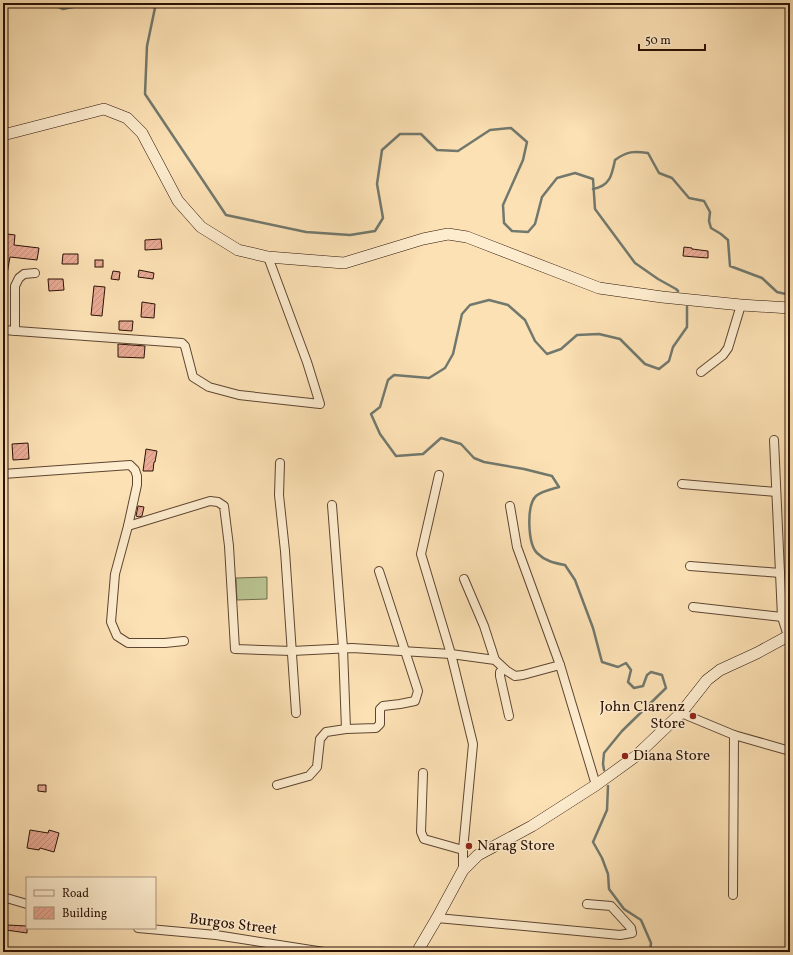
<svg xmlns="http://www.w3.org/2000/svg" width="793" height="955" viewBox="0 0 793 955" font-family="Vollkorn,serif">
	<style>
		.green { fill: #b9c491; stroke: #726a4b }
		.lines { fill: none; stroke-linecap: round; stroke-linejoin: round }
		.stream { stroke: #71786d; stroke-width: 2.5 }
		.building { fill: url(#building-hatch); stroke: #2a1105 }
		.street-casing { stroke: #5e4531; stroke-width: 10 }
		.secondary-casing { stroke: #2a1105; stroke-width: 12 }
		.street { stroke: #fdecce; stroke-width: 8 }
		.secondary { stroke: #fdecce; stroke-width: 11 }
		.poi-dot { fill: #8f2418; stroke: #fdecce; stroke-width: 1.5 }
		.labels { text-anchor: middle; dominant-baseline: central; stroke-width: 3; stroke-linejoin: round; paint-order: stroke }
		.poi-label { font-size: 15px; fill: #2a1105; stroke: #fdecce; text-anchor: start }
		.street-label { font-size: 15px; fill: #2a1105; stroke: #fdecce }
	</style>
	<defs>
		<pattern id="building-hatch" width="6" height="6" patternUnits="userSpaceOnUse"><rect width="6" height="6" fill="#eaab96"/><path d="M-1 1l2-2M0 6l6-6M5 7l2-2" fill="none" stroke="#c99280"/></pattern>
	</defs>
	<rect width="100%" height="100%" fill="#fce1b4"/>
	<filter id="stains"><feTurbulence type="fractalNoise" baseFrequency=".005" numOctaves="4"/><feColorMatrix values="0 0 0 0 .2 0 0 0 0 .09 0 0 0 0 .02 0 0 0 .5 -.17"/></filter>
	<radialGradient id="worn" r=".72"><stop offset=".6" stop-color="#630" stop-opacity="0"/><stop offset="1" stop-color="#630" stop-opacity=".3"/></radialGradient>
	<path class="green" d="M 267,577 L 267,599 L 237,600 L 236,578 Z"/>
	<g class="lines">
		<g class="stream">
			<path d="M 50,3 L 63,9 L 83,5 L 84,3"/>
			<path d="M 156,3 L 147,46 L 145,94 L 226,215 L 306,232 L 350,235 L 375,231 L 383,218 L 377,184 L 382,150 L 400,134 L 421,134 L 437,150 L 458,151 L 490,130 L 511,128 L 527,142 L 523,160 L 503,205 L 504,223 L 512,231 L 528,232 L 535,224 L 542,197 L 557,178 L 575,173 L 593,179 L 595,209 L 635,263 L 658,279 L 676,289 L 678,291"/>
			<path d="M 649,3 L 657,5 L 662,3"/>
			<path d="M 593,189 C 610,186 612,175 615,160 C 627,151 634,151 648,153 L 659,173 L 672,178 L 689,198 L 704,201 L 710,212 L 709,221 L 711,228 L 721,234 L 728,240 L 730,266 L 762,278 L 777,292 L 790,295"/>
			<path d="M 604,770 L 603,764 L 604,753 L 622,731 L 666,688 L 662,675 L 651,672 L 647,675 L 643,686 L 634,688 L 628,682 L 631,670 L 626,663 L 618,667 L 602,662 L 593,628 L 575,580 L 565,565 C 554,563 545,561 537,553 C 528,544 526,506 536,496 C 542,491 552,489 559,487 L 552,476 L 524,469 L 484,462 L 474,458 L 461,444 L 441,438 L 423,454 L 396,456 L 380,434 L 371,414 L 380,407 L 388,380 L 394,375 L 429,378 L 445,368 L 453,354 L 462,314 L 470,305 L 489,300 L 508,305 L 525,320 L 535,341 L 547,354 L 561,349 L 577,335 L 599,334 L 620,339 L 645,364 L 659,369 L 669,361 L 673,347 L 687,327 L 687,307"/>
			<path d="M 608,786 L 607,810 L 593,842 L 602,858 L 608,874 L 609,889 L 624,909 L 641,920 L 651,943 L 650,952"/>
		</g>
	</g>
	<g class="building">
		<path d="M 7,234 L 15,235 L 14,245 L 39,248 L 37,260 L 10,257 L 7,274 L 3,273 L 3,247 L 5,247 Z"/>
		<path d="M 161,239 L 162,249 L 145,250 L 145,240 Z"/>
		<path d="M 684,247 L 692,248 L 692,249 L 708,251 L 708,258 L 683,256 Z"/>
		<path d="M 63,254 L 78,254 L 78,264 L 62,264 Z"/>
		<rect x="95" y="260" width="8" height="7"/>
		<path d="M 139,270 L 154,273 L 153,279 L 138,277 Z"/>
		<path d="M 113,271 L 120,272 L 119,280 L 111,279 Z"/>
		<path d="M 48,279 L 63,279 L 64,290 L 49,291 Z"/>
		<path d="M 94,286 L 105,287 L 102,316 L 91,315 Z"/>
		<path d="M 142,302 L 155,304 L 154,318 L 141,317 Z"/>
		<path d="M 119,321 L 133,321 L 132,331 L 119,330 Z"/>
		<path d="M 118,344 L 145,346 L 144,358 L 118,357 Z"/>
		<path d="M 28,443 L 29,459 L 13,460 L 12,444 Z"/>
		<path d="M 146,449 L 157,451 L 155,462 L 154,462 L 153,471 L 143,471 Z"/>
		<path d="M 138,506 L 144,507 L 142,516 L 139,517 L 136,516 Z"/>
		<path d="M 38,785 L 46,785 L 46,792 L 38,791 Z"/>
		<path d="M 30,830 L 48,833 L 49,830 L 59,833 L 54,852 L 40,848 L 39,850 L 27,848 Z"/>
		<path d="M 7,925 L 27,926 L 27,933 L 6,930 Z"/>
	</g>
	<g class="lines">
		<defs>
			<g id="street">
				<path d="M 3,330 L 182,343 L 185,346 L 193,377 L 209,387 L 239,395 L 320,404 L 307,362 L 268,257"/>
				<path d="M 15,331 L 15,286 L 19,278 L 24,274 L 35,273"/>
				<path d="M 701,372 L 723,355 L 728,348 L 741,305"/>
				<path d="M 774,440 L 782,617 L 788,636"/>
				<path d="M 280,463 L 279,495 L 285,551 L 296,713"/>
				<path d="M 3,474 L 130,465 L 135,470 L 137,476 L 137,485 L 128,526 L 115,574 L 111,622 L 117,636 L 128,643 L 165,643 L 184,641"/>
				<path d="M 439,475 L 421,554 L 451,654 L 473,744 L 463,850 L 463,870"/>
				<path d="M 682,484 L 776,492"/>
				<path d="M 332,505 L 343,648 L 346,729"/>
				<path d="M 510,506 L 517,547 L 560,665 L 596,785"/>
				<path d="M 128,526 L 210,501 L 218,502 L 224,506 L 229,546 L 235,649 L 292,651 L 352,648 L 451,654 L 495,660 L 507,671 L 515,676 L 523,675 L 560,665"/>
				<path d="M 690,566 L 780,573"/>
				<path d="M 464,579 L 484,626 L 495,660"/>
				<path d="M 693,607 L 782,617"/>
				<path d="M 504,669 L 500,672 L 500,676 L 509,716"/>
				<path d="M 681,713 L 734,735 L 790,751"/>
				<path d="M 423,773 L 421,832 L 424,839 L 463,850"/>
				<path d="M 277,785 L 309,776 L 317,767 L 320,739 L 326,732 L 346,729 L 376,728 L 380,724 L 380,709 L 383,706 L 400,704 L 415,701 L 418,691 L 379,571"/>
				<path d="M 733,895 L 734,735"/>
				<path d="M 3,897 L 27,904"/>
				<path d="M 437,918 L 620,935 L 632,933 L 631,928 L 611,906 L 587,904"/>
				<path d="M 138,928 L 216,935 L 324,952"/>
			</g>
			<g id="secondary">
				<path d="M 3,135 L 104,109 L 127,118 L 142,133 L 178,201 L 201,227 L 238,250 L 268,257 L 344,263 L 423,239 L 448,234 L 467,237 L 599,288 L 662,297 L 741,305 L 790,308"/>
				<path d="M 417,952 L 437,918 L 463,870 L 478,855 L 532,826 L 596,785 L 636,756 L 681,713 L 707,680 L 720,670 L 757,653 L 790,635"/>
			</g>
		</defs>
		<use href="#street" class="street-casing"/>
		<use href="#secondary" class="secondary-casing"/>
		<use href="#street" class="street"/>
		<use href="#secondary" class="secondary"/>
	</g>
	<g class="poi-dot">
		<circle cx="693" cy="716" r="4"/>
		<circle cx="625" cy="756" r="4"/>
		<circle cx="469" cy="846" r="4"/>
	</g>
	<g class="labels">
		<g class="poi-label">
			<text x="685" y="707" text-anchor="end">John Clarenz<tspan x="685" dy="17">Store</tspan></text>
			<text x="633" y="756">Diana Store</text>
			<text x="477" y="846">Narag Store</text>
		</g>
		<g class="street-label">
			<text transform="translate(233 925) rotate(7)">Burgos Street</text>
		</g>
	</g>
	<rect width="793" height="955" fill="none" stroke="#fce1b4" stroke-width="16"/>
	<rect x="4" y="4" width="785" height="947" fill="none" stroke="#2a1105" stroke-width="2"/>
	<rect x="8" y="8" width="777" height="939" fill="none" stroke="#2a1105"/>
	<rect x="26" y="877" width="130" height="52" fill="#fdecce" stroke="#a9947e"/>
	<rect x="34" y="890" width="20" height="6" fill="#fdecce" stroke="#a9947e"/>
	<text x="62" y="897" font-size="12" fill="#2a1105">Road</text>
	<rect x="34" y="907" width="20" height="12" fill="url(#building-hatch)" stroke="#a9947e"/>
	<text x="62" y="917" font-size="12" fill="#2a1105">Building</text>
	<path d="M639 44v6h66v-6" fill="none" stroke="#2a1105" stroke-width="2"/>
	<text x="645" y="44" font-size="12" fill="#2a1105" stroke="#fdecce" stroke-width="3" paint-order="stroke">50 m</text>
	<rect width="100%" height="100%" filter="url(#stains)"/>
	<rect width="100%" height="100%" fill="url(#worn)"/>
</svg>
